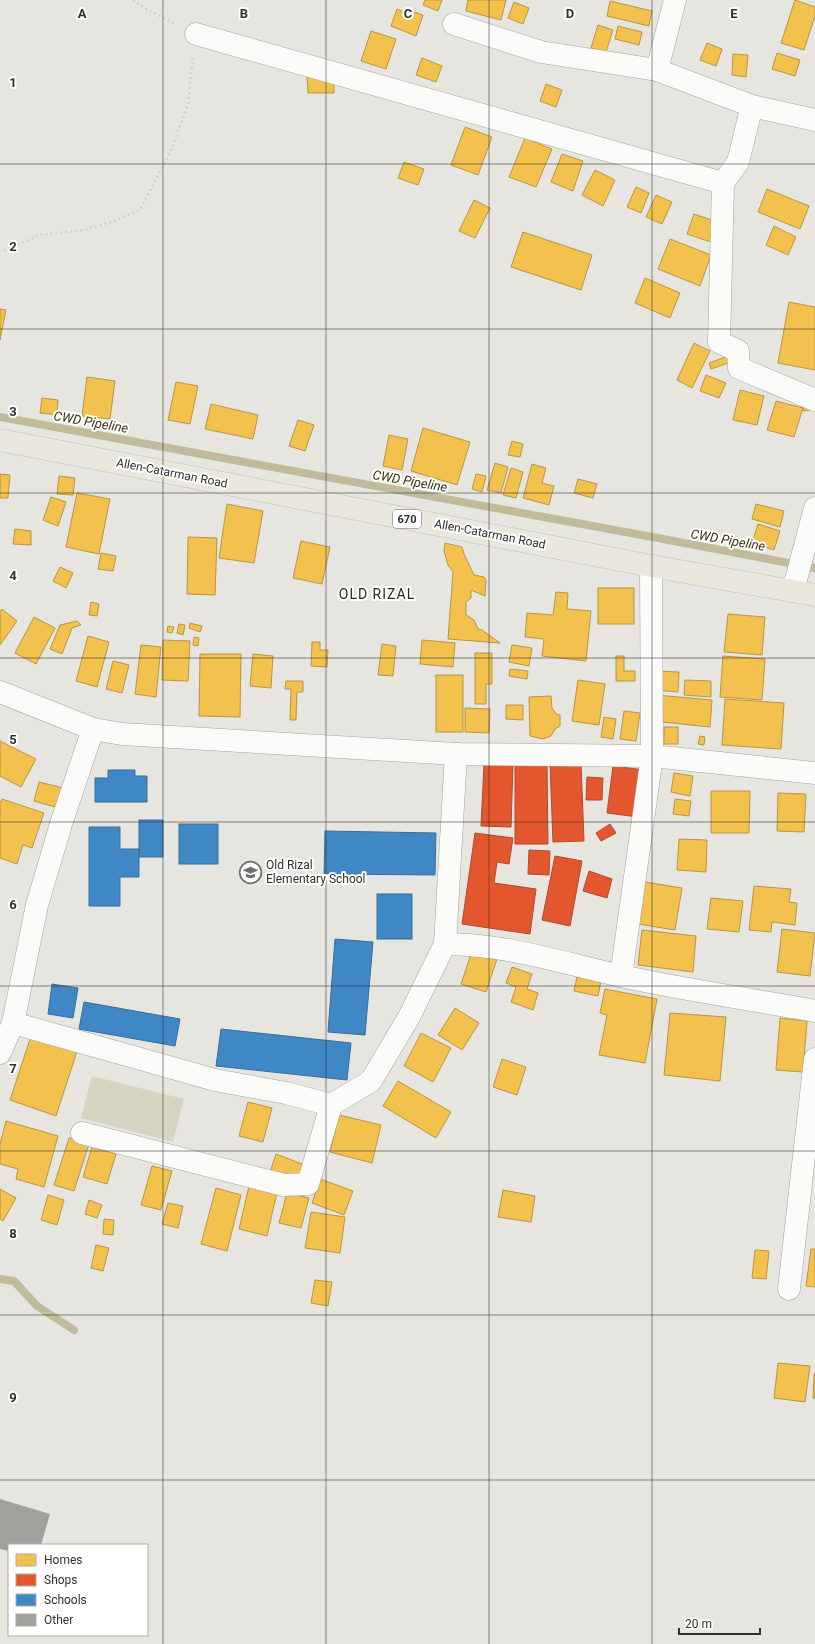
<svg xmlns="http://www.w3.org/2000/svg" width="815" height="1644" viewBox="0 0 815 1644" font-family="Roboto,sans-serif">
	<style>
		.grass { fill: #d8d4c2 }
		.homes { fill: #f2c14e; stroke: #b89644 }
		.shops { fill: #e4572e; stroke: #ae4b2d }
		.schools { fill: #3f88c5; stroke: #3a6e97 }
		.lines { fill: none; stroke-linecap: round; stroke-linejoin: round }
		.stream { stroke: #c1bb9c; stroke-width: 8 }
		.building { fill: #a1a09c }
		.street-casing { stroke: #a4a39f; stroke-width: 23 }
		.secondary-casing { stroke: #a4a39f; stroke-width: 23 }
		.primary-casing { stroke: #c1c0be; stroke-width: 23 }
		.path { stroke: #d2d1d0; stroke-width: 2.5; stroke-dasharray: 2 3; stroke-linecap: butt }
		.street { stroke: #fbfbfa; stroke-width: 22 }
		.secondary { stroke: #fbfbfa; stroke-width: 22 }
		.primary { stroke: #eae8dc; stroke-width: 22 }
		.grid { fill: none; stroke: #30302c; stroke-width: 1; stroke-opacity: 0.55 }
		.labels { text-anchor: middle; dominant-baseline: central; stroke-width: 4; stroke-linejoin: round; paint-order: stroke }
		.shield { fill: #fff; stroke: #6e6e6b; stroke-width: 1 }
		.shield-label { font-size: 11px; font-weight: bold; fill: #30302c }
		.street-label { font-size: 12px; fill: #30302c; stroke: #fff }
		.poi-label { font-size: 12px; fill: #30302c; stroke: #fff; text-anchor: start }
		.water-label { font-size: 13px; font-style: italic; fill: #3a3310; stroke: #fff }
		.quarter-label { font-size: 14px; letter-spacing: 1px; fill: #2b2a22; stroke: #fff }
		.grid-label { font-size: 13px; text-anchor: middle; font-weight: bold; fill: #30302c; stroke: #fff; stroke-width: 4; stroke-linejoin: round; paint-order: stroke }
	</style>
	<rect width="100%" height="100%" fill="#e6e5e0"/>
	<path class="grass" d="M 92,1076 L 184,1099 L 173,1142 L 81,1118 Z"/>
	<g class="homes">
		<path d="M 425,0 L 442,0 L 438,11 L 423,5 Z"/>
		<path d="M 468,0 L 506,0 L 501,20 L 466,11 Z"/>
		<path d="M 795,0 L 815,7 L 815,16 L 804,50 L 781,43 Z"/>
		<path d="M 610,1 L 652,11 L 649,26 L 607,16 Z"/>
		<path d="M 514,2 L 529,8 L 523,24 L 508,18 Z"/>
		<path d="M 397,9 L 412,15 L 414,12 L 423,15 L 416,36 L 391,26 Z"/>
		<path d="M 598,25 L 613,30 L 606,52 L 591,48 Z"/>
		<path d="M 618,26 L 642,32 L 639,45 L 615,39 Z"/>
		<path d="M 371,31 L 396,39 L 386,69 L 361,61 Z"/>
		<path d="M 707,43 L 722,49 L 716,66 L 700,60 Z"/>
		<path d="M 777,53 L 800,60 L 795,76 L 772,69 Z"/>
		<path d="M 733,54 L 748,55 L 746,77 L 732,75 Z"/>
		<path d="M 422,58 L 442,66 L 436,82 L 416,75 Z"/>
		<path d="M 334,76 L 334,93 L 308,93 L 307,77 Z"/>
		<path d="M 546,84 L 562,90 L 556,107 L 540,101 Z"/>
		<path d="M 465,127 L 492,137 L 478,175 L 451,165 Z"/>
		<path d="M 525,138 L 552,149 L 536,187 L 509,177 Z"/>
		<path d="M 562,154 L 583,161 L 573,191 L 551,182 Z"/>
		<path d="M 404,162 L 424,169 L 418,185 L 398,178 Z"/>
		<path d="M 595,170 L 615,180 L 603,206 L 582,195 Z"/>
		<path d="M 636,187 L 649,193 L 641,213 L 627,207 Z"/>
		<path d="M 767,189 L 809,206 L 800,229 L 758,212 Z"/>
		<path d="M 656,195 L 672,202 L 662,224 L 646,217 Z"/>
		<path d="M 474,200 L 490,208 L 475,238 L 459,231 Z"/>
		<path d="M 694,214 L 717,222 L 711,242 L 687,234 Z"/>
		<path d="M 774,226 L 796,237 L 788,255 L 766,245 Z"/>
		<path d="M 523,232 L 592,255 L 581,290 L 511,267 Z"/>
		<path d="M 670,239 L 711,255 L 700,286 L 658,269 Z"/>
		<path d="M 645,278 L 680,293 L 670,318 L 635,303 Z"/>
		<path d="M 789,302 L 815,307 L 815,370 L 778,363 Z"/>
		<path d="M 0,309 L 6,310 L 0,340 Z"/>
		<path d="M 694,343 L 710,351 L 692,388 L 677,380 Z"/>
		<path d="M 731,355 L 734,361 L 711,369 L 709,363 Z"/>
		<path d="M 706,375 L 726,383 L 719,398 L 700,391 Z"/>
		<path d="M 87,377 L 115,381 L 110,419 L 82,416 Z"/>
		<path d="M 176,382 L 198,386 L 190,424 L 168,420 Z"/>
		<path d="M 740,390 L 764,396 L 757,425 L 733,420 Z"/>
		<path d="M 42,398 L 58,400 L 57,415 L 40,413 Z"/>
		<path d="M 776,401 L 803,408 L 794,437 L 767,430 Z"/>
		<path d="M 803,402 L 809,402 L 810,410 L 803,411 Z"/>
		<path d="M 211,404 L 258,415 L 253,439 L 205,429 Z"/>
		<path d="M 298,420 L 314,425 L 305,451 L 289,446 Z"/>
		<path d="M 423,428 L 470,442 L 457,485 L 411,471 Z"/>
		<path d="M 389,435 L 408,439 L 402,470 L 383,466 Z"/>
		<path d="M 512,441 L 523,444 L 520,457 L 508,455 Z"/>
		<path d="M 495,463 L 508,467 L 501,493 L 487,490 Z"/>
		<path d="M 532,464 L 546,468 L 542,483 L 554,486 L 549,505 L 523,498 Z"/>
		<path d="M 511,468 L 523,472 L 516,498 L 503,495 Z"/>
		<path d="M 0,474 L 10,475 L 8,498 L 0,498 Z"/>
		<path d="M 476,474 L 486,476 L 482,492 L 472,489 Z"/>
		<path d="M 59,476 L 75,478 L 73,495 L 57,494 Z"/>
		<path d="M 578,479 L 597,484 L 593,498 L 574,493 Z"/>
		<path d="M 77,493 L 110,499 L 99,554 L 66,547 Z"/>
		<path d="M 51,497 L 66,502 L 58,526 L 43,520 Z"/>
		<path d="M 227,504 L 263,511 L 254,563 L 219,558 Z"/>
		<path d="M 756,504 L 784,511 L 780,527 L 752,519 Z"/>
		<path d="M 758,524 L 780,531 L 774,550 L 752,543 Z"/>
		<path d="M 15,529 L 31,531 L 31,545 L 13,544 Z"/>
		<path d="M 188,537 L 217,538 L 215,595 L 187,594 Z"/>
		<path d="M 301,541 L 330,547 L 322,584 L 293,578 Z"/>
		<path d="M 445,543 L 462,547 L 464,554 L 474,575 L 484,577 L 486,580 L 485,596 L 471,590 L 471,598 L 466,602 L 466,615 L 474,620 L 478,629 L 482,630 L 500,643 L 448,639 L 453,572 L 448,565 L 444,551 Z"/>
		<path d="M 101,553 L 116,556 L 113,571 L 98,569 Z"/>
		<path d="M 60,567 L 73,573 L 66,588 L 53,581 Z"/>
		<rect x="598" y="588" width="36" height="36"/>
		<path d="M 556,592 L 568,593 L 567,609 L 591,611 L 586,661 L 542,656 L 544,639 L 525,637 L 527,613 L 553,615 Z"/>
		<path d="M 91,602 L 99,604 L 97,616 L 89,615 Z"/>
		<path d="M 2,609 L 17,621 L 0,645 L 0,611 Z"/>
		<path d="M 728,614 L 765,617 L 762,655 L 724,652 Z"/>
		<path d="M 34,617 L 55,628 L 36,664 L 15,653 Z"/>
		<path d="M 77,621 L 81,625 L 72,628 L 62,654 L 50,649 L 60,625 Z"/>
		<path d="M 190,623 L 202,626 L 200,632 L 189,628 Z"/>
		<path d="M 179,624 L 185,625 L 183,635 L 177,633 Z"/>
		<path d="M 168,626 L 174,627 L 172,633 L 167,632 Z"/>
		<path d="M 88,636 L 109,642 L 97,687 L 76,681 Z"/>
		<path d="M 194,637 L 199,638 L 198,646 L 193,645 Z"/>
		<path d="M 163,640 L 190,641 L 188,681 L 162,680 Z"/>
		<path d="M 422,640 L 455,643 L 453,667 L 420,664 Z"/>
		<path d="M 312,642 L 320,642 L 320,650 L 328,650 L 327,667 L 311,666 Z"/>
		<path d="M 382,644 L 396,646 L 393,676 L 378,675 Z"/>
		<path d="M 141,645 L 161,647 L 156,697 L 135,694 Z"/>
		<path d="M 512,645 L 532,648 L 529,666 L 509,662 Z"/>
		<path d="M 475,653 L 492,653 L 492,684 L 486,684 L 486,704 L 475,704 Z"/>
		<path d="M 200,654 L 241,654 L 240,717 L 199,716 Z"/>
		<path d="M 253,654 L 273,656 L 271,688 L 250,686 Z"/>
		<path d="M 616,656 L 624,656 L 624,671 L 635,671 L 635,681 L 616,681 Z"/>
		<path d="M 723,656 L 765,659 L 762,700 L 720,697 Z"/>
		<path d="M 113,661 L 129,665 L 122,693 L 106,689 Z"/>
		<path d="M 510,669 L 528,671 L 527,679 L 509,676 Z"/>
		<path d="M 655,671 L 679,672 L 678,692 L 654,690 Z"/>
		<rect x="436" y="675" width="27" height="57"/>
		<path d="M 578,680 L 605,684 L 599,725 L 572,721 Z"/>
		<path d="M 685,680 L 711,681 L 711,697 L 684,695 Z"/>
		<path d="M 286,681 L 303,681 L 303,692 L 297,692 L 296,720 L 290,720 L 291,689 L 285,689 Z"/>
		<path d="M 656,695 L 712,700 L 710,727 L 653,721 Z"/>
		<path d="M 551,696 L 552,708 L 556,714 L 560,715 L 560,726 L 555,729 L 551,736 L 543,739 L 530,736 L 529,697 Z"/>
		<path d="M 725,699 L 784,703 L 781,749 L 722,745 Z"/>
		<path d="M 506,705 L 523,705 L 523,720 L 506,719 Z"/>
		<path d="M 465,708 L 490,709 L 489,733 L 465,732 Z"/>
		<path d="M 624,711 L 640,713 L 636,741 L 620,739 Z"/>
		<path d="M 604,717 L 616,719 L 613,739 L 601,737 Z"/>
		<rect x="664" y="727" width="14" height="17"/>
		<path d="M 700,736 L 705,737 L 704,745 L 698,744 Z"/>
		<path d="M 0,741 L 36,759 L 21,787 L 0,776 Z"/>
		<path d="M 674,773 L 693,776 L 690,796 L 671,792 Z"/>
		<path d="M 39,782 L 67,789 L 62,809 L 34,801 Z"/>
		<path d="M 711,791 L 750,791 L 749,833 L 711,833 Z"/>
		<path d="M 778,793 L 806,794 L 804,832 L 777,831 Z"/>
		<path d="M 2,799 L 44,813 L 32,848 L 23,845 L 17,864 L 0,858 L 0,803 Z"/>
		<path d="M 675,799 L 691,801 L 689,816 L 673,814 Z"/>
		<path d="M 679,839 L 707,840 L 706,872 L 677,870 Z"/>
		<path d="M 645,882 L 682,888 L 675,930 L 638,924 Z"/>
		<path d="M 754,886 L 791,889 L 789,902 L 797,903 L 795,925 L 772,922 L 771,932 L 749,930 Z"/>
		<path d="M 711,898 L 743,901 L 739,932 L 707,929 Z"/>
		<path d="M 782,929 L 815,933 L 810,976 L 777,972 Z"/>
		<path d="M 642,930 L 696,936 L 693,972 L 638,965 Z"/>
		<path d="M 472,951 L 497,959 L 486,992 L 461,984 Z"/>
		<path d="M 512,967 L 532,974 L 527,989 L 538,993 L 533,1010 L 511,1002 L 516,987 L 506,983 Z"/>
		<path d="M 577,977 L 601,981 L 598,996 L 574,991 Z"/>
		<path d="M 605,989 L 657,999 L 645,1063 L 599,1055 L 607,1015 L 600,1013 Z"/>
		<path d="M 455,1008 L 479,1023 L 462,1050 L 438,1035 Z"/>
		<path d="M 670,1013 L 726,1017 L 720,1081 L 664,1075 Z"/>
		<path d="M 780,1018 L 807,1021 L 803,1072 L 776,1070 Z"/>
		<path d="M 32,1033 L 78,1048 L 56,1116 L 10,1100 Z"/>
		<path d="M 421,1033 L 451,1048 L 433,1082 L 404,1066 Z"/>
		<path d="M 502,1059 L 526,1067 L 517,1095 L 493,1087 Z"/>
		<path d="M 398,1081 L 451,1112 L 436,1138 L 383,1106 Z"/>
		<path d="M 248,1102 L 272,1108 L 263,1142 L 239,1136 Z"/>
		<path d="M 339,1115 L 381,1125 L 372,1163 L 330,1152 Z"/>
		<path d="M 6,1121 L 58,1136 L 44,1187 L 16,1179 L 18,1169 L 0,1164 L 0,1144 Z"/>
		<path d="M 69,1138 L 89,1144 L 74,1191 L 54,1185 Z"/>
		<path d="M 92,1147 L 116,1154 L 107,1184 L 83,1177 Z"/>
		<path d="M 276,1154 L 305,1165 L 299,1183 L 270,1172 Z"/>
		<path d="M 152,1166 L 172,1171 L 161,1210 L 141,1205 Z"/>
		<path d="M 320,1179 L 353,1191 L 344,1215 L 312,1203 Z"/>
		<path d="M 250,1182 L 278,1188 L 267,1236 L 239,1229 Z"/>
		<path d="M 216,1188 L 241,1195 L 227,1251 L 201,1244 Z"/>
		<path d="M 0,1189 L 16,1198 L 3,1221 L 0,1219 Z"/>
		<path d="M 503,1190 L 535,1196 L 531,1222 L 498,1217 Z"/>
		<path d="M 287,1193 L 309,1198 L 301,1228 L 279,1223 Z"/>
		<path d="M 48,1195 L 64,1200 L 57,1225 L 41,1220 Z"/>
		<path d="M 89,1200 L 102,1205 L 97,1218 L 85,1214 Z"/>
		<path d="M 168,1203 L 183,1206 L 178,1228 L 162,1224 Z"/>
		<path d="M 311,1212 L 345,1217 L 340,1253 L 305,1248 Z"/>
		<path d="M 104,1219 L 114,1220 L 113,1235 L 103,1234 Z"/>
		<path d="M 96,1245 L 109,1248 L 103,1271 L 91,1268 Z"/>
		<path d="M 811,1249 L 815,1249 L 815,1287 L 806,1286 Z"/>
		<path d="M 755,1250 L 769,1251 L 766,1279 L 752,1278 Z"/>
		<path d="M 315,1280 L 332,1282 L 328,1306 L 311,1303 Z"/>
		<path d="M 778,1363 L 810,1366 L 805,1402 L 774,1398 Z"/>
		<path d="M 814,1374 L 815,1374 L 815,1398 L 813,1398 Z"/>
	</g>
	<g class="shops">
		<path d="M 581,763 L 584,841 L 553,842 L 550,764 Z"/>
		<path d="M 484,764 L 513,765 L 511,827 L 481,826 Z"/>
		<path d="M 515,764 L 547,764 L 548,844 L 515,844 Z"/>
		<path d="M 613,766 L 645,770 L 638,817 L 607,813 Z"/>
		<path d="M 587,777 L 603,778 L 602,800 L 586,800 Z"/>
		<path d="M 610,824 L 616,833 L 601,841 L 596,833 Z"/>
		<path d="M 475,833 L 513,838 L 509,864 L 497,862 L 494,883 L 536,889 L 530,934 L 462,924 Z"/>
		<path d="M 529,850 L 550,851 L 549,875 L 528,874 Z"/>
		<path d="M 555,856 L 582,861 L 570,926 L 542,920 Z"/>
		<path d="M 589,871 L 612,879 L 607,898 L 583,891 Z"/>
	</g>
	<g class="schools">
		<path d="M 108,770 L 135,770 L 135,776 L 147,776 L 147,802 L 95,802 L 95,778 L 108,778 Z"/>
		<rect x="139" y="820" width="24" height="37"/>
		<rect x="179" y="824" width="39" height="40"/>
		<path d="M 89,827 L 120,827 L 120,849 L 139,849 L 139,877 L 120,877 L 120,906 L 89,906 Z"/>
		<path d="M 325,831 L 436,833 L 435,875 L 324,874 Z"/>
		<rect x="377" y="894" width="35" height="45"/>
		<path d="M 335,939 L 373,942 L 365,1035 L 328,1032 Z"/>
		<path d="M 52,984 L 78,988 L 73,1018 L 48,1014 Z"/>
		<path d="M 84,1002 L 180,1019 L 175,1046 L 79,1029 Z"/>
		<path d="M 221,1029 L 351,1043 L 347,1080 L 216,1066 Z"/>
	</g>
	<g class="lines">
		<g class="stream">
			<path d="M 0,417 L 658,538 L 815,568"/>
			<path d="M 0,1279 L 14,1281 L 37,1306 L 74,1330"/>
		</g>
	</g>
	<path class="building" d="M 0,1499 L 50,1514 L 41,1545 L 9,1545 L 9,1551 L 0,1549 Z"/>
	<g class="lines">
		<defs>
			<g id="street">
				<path d="M 454,24 L 541,52 L 657,70 L 752,106 L 815,120"/>
				<path d="M 196,34 L 723,183"/>
				<path d="M 657,70 L 675,0"/>
				<path d="M 752,106 L 738,162 L 723,183 L 719,342 L 738,351 L 739,368 L 815,400"/>
				<path d="M 793,591 L 815,508"/>
				<path d="M 0,692 L 93,729"/>
				<path d="M 445,944 L 456,754"/>
				<path d="M 621,976 L 652,756 L 651,566"/>
				<path d="M 13,1023 L 215,1080 L 286,1093 L 331,1105 L 371,1081 L 409,1017 L 445,944 C 505,944 563,963 621,976 C 685,990 750,999 815,1011"/>
				<path d="M 82,1133 L 284,1185 L 308,1184 L 331,1105"/>
				<path d="M 789,1289 L 815,1059"/>
			</g>
			<path id="secondary" d="M 0,1053 L 13,1023 L 37,905 L 61,824 L 93,729 L 122,734 L 456,754 L 652,756 L 815,773"/>
			<path id="primary" d="M 0,440 L 651,566 L 815,595"/>
		</defs>
		<use href="#street" class="street-casing"/>
		<use href="#secondary" class="secondary-casing"/>
		<use href="#primary" class="primary-casing"/>
		<g class="path">
			<path d="M 133,0 L 144,8 L 174,23"/>
			<path d="M 4,251 L 39,235 L 84,230 L 111,222 L 140,210 L 172,148 L 188,104 L 193,58"/>
		</g>
		<use href="#street" class="street"/>
		<use href="#secondary" class="secondary"/>
		<use href="#primary" class="primary"/>
	</g>
	<path class="grid" d="M 163,0 L 163,1644M 326,0 L 326,1644M 489,0 L 489,1644M 652,0 L 652,1644M 0,164 L 815,164M 0,329 L 815,329M 0,493 L 815,493M 0,658 L 815,658M 0,822 L 815,822M 0,986 L 815,986M 0,1151 L 815,1151M 0,1315 L 815,1315M 0,1480 L 815,1480"/>
	<defs>
		<symbol id="school-ring" viewBox="-11 -11 22 22"><circle r="9.5" fill="#fff" stroke="#706f6b" stroke-width="1.5"/><path d="M0-5L7-2L0 1L-7-2ZM-4 1L0 2.5L4 1V4Q0 6-4 4Z" fill="#706f6b"/></symbol>
	</defs>
	<g fill-rule="evenodd">
		<use href="#school-ring" x="238" y="860" width="25" height="25"/>
	</g>
	<g class="labels">
		<rect class="shield" x="393" y="510" width="28" height="18" rx="3"/>
		<g class="shield-label">
			<text x="407" y="519">670</text>
		</g>
		<g class="street-label">
			<text transform="translate(172 473) rotate(11)">Allen-Catarman Road</text>
			<text transform="translate(490 534) rotate(11)">Allen-Catarman Road</text>
		</g>
		<g class="poi-label">
			<text x="266" y="865">Old Rizal<tspan x="266" dy="14">Elementary School</tspan></text>
		</g>
		<g class="water-label">
			<text transform="translate(91 422) rotate(10)">CWD Pipeline</text>
			<text transform="translate(410 481) rotate(10)">CWD Pipeline</text>
			<text transform="translate(728 540) rotate(10)">CWD Pipeline</text>
		</g>
		<g class="quarter-label">
			<text x="377" y="594">OLD RIZAL</text>
		</g>
	</g>
	<g class="grid-label">
		<text x="82" y="18">A</text>
		<text x="244" y="18">B</text>
		<text x="408" y="18">C</text>
		<text x="570" y="18">D</text>
		<text x="734" y="18">E</text>
		<text x="13" y="87">1</text>
		<text x="13" y="251">2</text>
		<text x="13" y="416">3</text>
		<text x="13" y="580">4</text>
		<text x="13" y="744">5</text>
		<text x="13" y="909">6</text>
		<text x="13" y="1073">7</text>
		<text x="13" y="1238">8</text>
		<text x="13" y="1402">9</text>
	</g>
	<rect x="8" y="1544" width="140" height="92" fill="#ffffff" stroke="#acacab"/>
	<rect x="16" y="1554" width="20" height="12" fill="#f2c14e" stroke="#acacab"/>
	<text x="44" y="1564" font-size="12" fill="#30302c">Homes</text>
	<rect x="16" y="1574" width="20" height="12" fill="#e4572e" stroke="#acacab"/>
	<text x="44" y="1584" font-size="12" fill="#30302c">Shops</text>
	<rect x="16" y="1594" width="20" height="12" fill="#3f88c5" stroke="#acacab"/>
	<text x="44" y="1604" font-size="12" fill="#30302c">Schools</text>
	<rect x="16" y="1614" width="20" height="12" fill="#a1a09c" stroke="#acacab"/>
	<text x="44" y="1624" font-size="12" fill="#30302c">Other</text>
	<path d="M679 1628v6h81v-6" fill="none" stroke="#30302c" stroke-width="2"/>
	<text x="685" y="1628" font-size="12" fill="#30302c" stroke="#ffffff" stroke-width="3" paint-order="stroke">20 m</text>
</svg>
